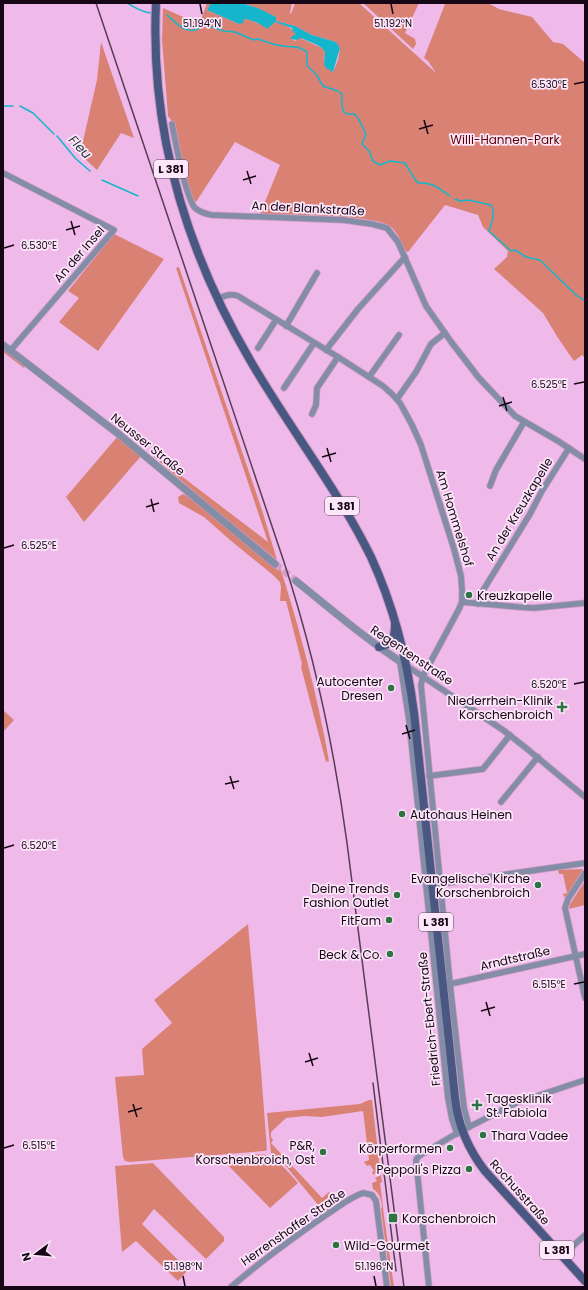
<svg xmlns="http://www.w3.org/2000/svg" width="588" height="1290" viewBox="0 0 588 1290" font-family="Poppins,sans-serif">
	<style>
		.green { fill: #d98274 }
		.water { fill: #15b6cb }
		.lines { fill: none; stroke-linecap: round; stroke-linejoin: round }
		.stream { stroke: #15b6cb; stroke-width: 1.5 }
		.tertiary-tunnel { stroke: #cf9ec9; stroke-width: 7; stroke-dasharray: 7 3.5; stroke-linecap: butt }
		.minor-casing { stroke: #c899c3; stroke-width: 7 }
		.tertiary-casing { stroke: #c899c3; stroke-width: 8 }
		.primary-casing { stroke: #c899c3; stroke-width: 10 }
		.minor { stroke: #848da6; stroke-width: 5.5 }
		.tertiary { stroke: #848da6; stroke-width: 7 }
		.primary { stroke: #495783; stroke-width: 8 }
		.rail { stroke: #583c55; stroke-width: 1.5 }
		.ticks { fill: none; stroke: #170616; stroke-width: 1.5 }
		.poi-dot { fill: #2c7441; stroke: #fce6f9; stroke-width: 1.5 }
		.labels { text-anchor: middle; dominant-baseline: central; stroke-width: 3.5; stroke-linejoin: round; paint-order: stroke }
		.shield { fill: #fce6f9; stroke: #5c495a; stroke-width: 1 }
		.shield-label { font-size: 11px; font-weight: bold; fill: #170616 }
		.park-label { font-size: 12px; fill: #5a0000; stroke: #fce6f9 }
		.street-label { font-size: 12px; fill: #170616; stroke: #fce6f9 }
		.poi-label { font-size: 12px; fill: #170616; stroke: #fce6f9; text-anchor: end }
		.water-label { font-size: 13px; font-style: italic; fill: #1d3438; stroke: #fce6f9 }
		.ticks-label { font-size: 10px; text-anchor: middle; fill: #170616; stroke: #fce6f9; stroke-width: 3.5; stroke-linejoin: round; paint-order: stroke }
	</style>
	<rect width="100%" height="100%" fill="#efb9e9"/>
	<g class="green">
		<path d="M 207,3 L 211,3 L 207,10 L 239,24 L 244,19 C 251,19 257,24 264,25 L 266,28 L 275,22 C 286,25 289,26 297,34 L 292,39 L 295,41 L 300,38 L 322,48 L 325,52 L 324,65 L 333,72 L 338,60 L 340,48 L 336,42 L 312,35 L 295,26 L 276,21 L 258,8 L 242,3 L 292,3 L 290,13 L 291,14 L 295,3 L 359,3 L 436,73 L 428,61 L 424,58 L 445,4 L 444,3 L 488,3 L 499,9 L 532,17 L 553,42 L 563,44 L 585,63 L 585,358 L 582,355 L 574,361 L 558,338 L 543,313 L 494,269 L 507,257 L 508,251 L 483,227 L 478,215 L 445,205 L 408,252 L 405,251 C 402,243 398,233 391,227 C 377,214 283,215 260,214 L 280,165 L 235,142 L 196,202 L 193,201 L 187,182 L 174,124 L 168,116 L 162,40 L 163,8 L 192,21 L 201,20 Z"/>
		<path d="M 363,3 L 419,3 L 405,33 L 415,39 L 416,44 L 413,49 Z"/>
		<path d="M 101,42 L 134,138 L 121,133 L 97,170 L 80,154 L 97,80 Z"/>
		<path d="M 114,234 L 164,259 L 98,351 L 59,322 L 79,298 L 68,291 Z"/>
		<path d="M 179,267 L 262,510 L 277,560 L 219,513 L 154,457 L 155,456 L 268,542 L 176,268 Z"/>
		<path d="M 3,349 L 25,366 L 24,368 L 3,352 Z"/>
		<path d="M 118,436 L 141,456 L 84,522 L 66,497 Z"/>
		<path d="M 183,494 L 187,496 L 277,568 L 278,561 C 299,626 317,693 329,761 L 326,762 L 301,667 L 302,664 L 286,601 L 280,601 L 281,587 L 280,582 L 273,575 L 230,540 L 204,517 L 179,503 L 178,497 Z"/>
		<path d="M 3,710 L 14,720 L 3,732 Z"/>
		<path d="M 583,869 L 567,896 L 564,897 L 563,894 L 567,893 L 563,874 L 559,874 L 558,870 Z"/>
		<path d="M 585,881 L 585,905 L 569,909 L 570,904 Z"/>
		<path d="M 248,924 L 261,1070 L 267,1150 L 264,1151 L 130,1162 L 125,1161 L 123,1157 L 115,1077 L 144,1075 L 142,1049 L 172,1023 L 154,1000 Z"/>
		<path d="M 369,1100 L 372,1100 L 380,1170 L 373,1175 L 372,1172 L 374,1171 L 370,1165 L 367,1166 L 364,1162 L 369,1160 L 363,1111 L 322,1117 L 304,1116 L 286,1118 L 271,1132 L 271,1137 L 273,1140 L 271,1143 L 322,1198 L 329,1192 L 336,1202 L 335,1205 L 324,1212 L 285,1165 L 271,1153 L 267,1113 L 360,1104 Z"/>
		<path d="M 249,1155 C 254,1155 261,1154 266,1155 C 277,1158 290,1174 298,1183 L 270,1208 L 221,1158 Z"/>
		<path d="M 153,1163 L 224,1237 L 224,1241 L 206,1259 L 154,1209 L 142,1224 L 188,1270 L 178,1281 L 136,1241 L 122,1252 L 115,1166 Z"/>
		<path d="M 381,1175 L 382,1182 L 380,1183 L 384,1216 L 394,1287 L 391,1287 L 381,1209 L 382,1207 C 381,1199 380,1193 373,1189 L 372,1183 L 377,1181 L 375,1178 Z"/>
	</g>
	<path class="water" d="M 211,3 L 242,3 L 258,8 L 276,17 L 276,21 L 295,26 L 312,35 L 336,42 L 340,48 L 333,72 L 326,68 L 324,65 L 325,52 L 322,48 L 317,45 L 301,38 L 297,40 L 291,39 L 291,37 L 296,34 L 293,32 L 292,28 L 275,22 L 267,29 C 263,25 250,19 244,19 L 243,23 L 239,24 L 207,10 Z"/>
	<g class="lines">
		<g class="stream">
			<path d="M 127,3 C 136,8 141,12 151,13"/>
			<path d="M 167,15 C 174,21 184,33 195,30 C 200,29 202,25 206,25 L 224,31 L 235,32 L 254,40 L 258,39 C 266,42 275,45 283,46 C 295,48 294,44 307,52 L 307,66 L 316,74 L 323,86 L 338,91 L 342,94 C 342,100 340,113 348,114 C 351,115 352,113 354,114 C 358,116 364,130 366,134 L 362,144 L 369,151 L 373,161 L 380,165 L 390,161 L 405,163 L 414,178 L 418,183 C 433,182 438,188 450,196"/>
			<path d="M 3,106 L 13,106"/>
			<path d="M 20,106 L 33,113 L 54,134"/>
			<path d="M 57,136 L 76,159 L 90,171"/>
			<path d="M 102,180 L 138,196"/>
			<path d="M 455,199 L 460,201 L 468,200 L 491,205 C 496,214 492,221 489,231 L 491,233 L 511,251 L 515,250 L 526,257 L 540,260 L 576,295 L 585,301"/>
		</g>
		<path class="tertiary-tunnel" d="M 275,564 L 296,581"/>
		<defs>
			<g id="minor">
				<path d="M 172,124 C 175,140 186,198 195,208 C 200,212 206,214 212,215 L 343,220 L 372,224 L 387,228 L 398,242 L 426,306 L 452,343 L 479,378 L 515,416 L 558,441 L 585,459"/>
				<path d="M 3,173 L 114,230 L 10,351"/>
				<path d="M 217,299 C 225,296 230,293 238,296 L 338,357 L 383,386 L 393,395 L 400,403 L 412,425 L 421,445 L 454,549 L 461,576 L 462,590 L 462,602 L 459,609 L 423,676 L 421,685 L 450,984 L 464,1108 L 469,1127"/>
				<path d="M 286,326 L 317,273"/>
				<path d="M 258,348 L 276,320"/>
				<path d="M 326,350 L 358,309 L 405,257"/>
				<path d="M 369,377 L 399,335"/>
				<path d="M 284,388 L 314,343"/>
				<path d="M 397,399 L 416,372 L 431,344 L 445,333"/>
				<path d="M 312,414 L 316,405 L 317,388 L 338,357"/>
				<path d="M 490,486 L 496,470 L 524,422"/>
				<path d="M 462,602 L 518,607 L 534,608 L 585,603"/>
				<path d="M 478,604 L 479,597 L 530,514 L 542,491 L 569,448"/>
				<path d="M 400,662 L 409,720 L 448,1098 L 452,1119 L 457,1134"/>
				<path d="M 407,666 L 503,730 L 526,748 L 585,797"/>
				<path d="M 429,776 L 483,769 L 510,735"/>
				<path d="M 501,802 L 538,757"/>
				<path d="M 585,873 L 568,899 L 565,908 L 585,998"/>
				<path d="M 440,884 L 585,863"/>
				<path d="M 450,984 L 585,954"/>
				<path d="M 467,1128 L 516,1103 L 585,1080"/>
				<path d="M 562,1256 L 585,1235"/>
				<path d="M 231,1287 C 261,1261 293,1238 326,1215 C 337,1208 350,1197 363,1193 L 372,1195 L 376,1201 L 387,1287"/>
				<path d="M 429,1287 L 416,1160 L 418,1157 L 422,1154 L 459,1132"/>
			</g>
			<g id="tertiary">
				<path d="M 3,345 L 121,436 L 275,564"/>
				<path d="M 296,581 C 332,610 368,641 407,666"/>
			</g>
			<g id="primary">
				<path d="M 156,3 C 150,132 185,249 250,360 C 288,426 337,488 371,557 C 394,607 407,659 414,713 L 455,1098 C 458,1125 468,1149 485,1171 L 585,1281"/>
				<path d="M 379,647 C 392,644 395,639 395,625"/>
			</g>
		</defs>
		<use href="#minor" class="minor-casing"/>
		<use href="#tertiary" class="tertiary-casing"/>
		<use href="#primary" class="primary-casing"/>
		<use href="#minor" class="minor"/>
		<use href="#tertiary" class="tertiary"/>
		<use href="#primary" class="primary"/>
		<g class="rail">
			<path d="M 96,3 L 284,562 C 314,654 334,747 347,843 L 404,1287"/>
			<path d="M 373,1083 L 396,1271"/>
		</g>
	</g>
	<path class="ticks" d="M 200,4 L 202,14M 391,4 L 393,14M 574,84 L 584,82M 424,120 L 428,134M 419,129 L 433,125M 247,171 L 251,184M 243,180 L 256,176M 71,221 L 75,235M 66,230 L 80,226M 4,248 L 14,245M 574,384 L 584,382M 503,397 L 507,411M 499,406 L 512,402M 327,448 L 331,462M 322,457 L 336,453M 151,499 L 154,512M 146,507 L 159,503M 4,548 L 14,545M 574,684 L 584,682M 406,725 L 410,739M 402,734 L 415,730M 230,776 L 234,789M 225,784 L 239,781M 4,848 L 14,845M 574,984 L 584,982M 486,1002 L 490,1016M 481,1011 L 495,1007M 309,1053 L 313,1066M 305,1062 L 318,1058M 133,1104 L 137,1117M 128,1112 L 142,1108M 4,1148 L 14,1145M 183,1276 L 185,1286M 374,1276 L 376,1286"/>
	<g class="poi-dot">
		<circle cx="469" cy="595" r="4"/>
		<circle cx="391" cy="688" r="4"/>
		<path d="M560 701h4v4h4v4h-4v4h-4v-4h-4v-4h4z"/>
		<circle cx="402" cy="814" r="4"/>
		<circle cx="538" cy="885" r="4"/>
		<circle cx="397" cy="895" r="4"/>
		<circle cx="389" cy="920" r="4"/>
		<circle cx="390" cy="954" r="4"/>
		<path d="M475 1099h4v4h4v4h-4v4h-4v-4h-4v-4h4z"/>
		<circle cx="483" cy="1135" r="4"/>
		<circle cx="450" cy="1148" r="4"/>
		<circle cx="323" cy="1152" r="4"/>
		<circle cx="469" cy="1169" r="4"/>
		<rect x="388" y="1213" width="10" height="10" rx="2"/>
		<circle cx="336" cy="1245" r="4"/>
	</g>
	<g class="labels">
		<g class="shield">
			<rect x="154" y="160" width="34" height="18" rx="3"/>
			<rect x="325" y="497" width="34" height="18" rx="3"/>
			<rect x="419" y="913" width="34" height="18" rx="3"/>
			<rect x="540" y="1241" width="34" height="18" rx="3"/>
		</g>
		<g class="shield-label">
			<text x="171" y="169">L 381</text>
			<text x="342" y="506">L 381</text>
			<text x="436" y="922">L 381</text>
			<text x="557" y="1250">L 381</text>
		</g>
		<g class="park-label">
			<text x="505" y="139">Willi-Hannen-Park</text>
		</g>
		<g class="street-label">
			<text transform="translate(308 208) rotate(3)">An der Blankstraße</text>
			<text transform="translate(79 254) rotate(-49)">An der Insel</text>
			<text transform="translate(148 444) rotate(39)">Neusser Straße</text>
			<text transform="translate(519 509) rotate(-59)">An der Kreuzkapelle</text>
			<text transform="translate(455 518) rotate(73)">Am Hommelshof</text>
			<text transform="translate(412 655) rotate(34)">Regentenstraße</text>
			<text transform="translate(515 958) rotate(-13)">Arndtstraße</text>
			<text transform="translate(429 1019) rotate(-96)">Friedrich-Ebert-Straße</text>
			<text transform="translate(520 1192) rotate(48)">Rochusstraße</text>
			<text transform="translate(293 1227) rotate(-35)">Herrenshoffer Straße</text>
		</g>
		<g class="poi-label">
			<text x="477" y="595" text-anchor="start">Kreuzkapelle</text>
			<text x="383" y="681">Autocenter<tspan x="383" dy="14">Dresen</tspan></text>
			<text x="553" y="700">Niederrhein-Klinik<tspan x="553" dy="14">Korschenbroich</tspan></text>
			<text x="410" y="814" text-anchor="start">Autohaus Heinen</text>
			<text x="530" y="878">Evangelische Kirche<tspan x="530" dy="14">Korschenbroich</tspan></text>
			<text x="389" y="888">Deine Trends<tspan x="389" dy="14">Fashion Outlet</tspan></text>
			<text x="381" y="920">FitFam</text>
			<text x="382" y="954">Beck &amp; Co.</text>
			<text x="486" y="1098" text-anchor="start">Tagesklinik<tspan x="486" dy="14">St. Fabiola</tspan></text>
			<text x="491" y="1135" text-anchor="start">Thara Vadee</text>
			<text x="315" y="1145">P&amp;R,<tspan x="315" dy="14">Korschenbroich, Ost</tspan></text>
			<text x="442" y="1148">Körperformen</text>
			<text x="461" y="1169">Peppoli's Pizza</text>
			<text x="402" y="1218" text-anchor="start">Korschenbroich</text>
			<text x="344" y="1245" text-anchor="start">Wild-Gourmet</text>
		</g>
		<g class="water-label">
			<text transform="translate(80 147) rotate(47)">Fleu</text>
		</g>
	</g>
	<g class="ticks-label">
		<text x="202" y="27">51.194°N</text>
		<text x="393" y="27">51.192°N</text>
		<text x="549" y="88">6.530°E</text>
		<text x="39" y="249">6.530°E</text>
		<text x="549" y="388">6.525°E</text>
		<text x="39" y="549">6.525°E</text>
		<text x="549" y="688">6.520°E</text>
		<text x="39" y="849">6.520°E</text>
		<text x="549" y="988">6.515°E</text>
		<text x="39" y="1149">6.515°E</text>
		<text x="183" y="1270">51.198°N</text>
		<text x="374" y="1270">51.196°N</text>
	</g>
	<rect width="588" height="1290" fill="none" stroke="#170616" stroke-width="8"/>
	<g transform="translate(36 1254) rotate(254)" stroke="#fce6f9" stroke-width="3" paint-order="stroke">
	<path d="M0-3L7 15L0 10L-7 15Z" fill="#170616"/>
	<text y="-6" font-size="11" font-weight="bold" text-anchor="middle" fill="#170616">N</text>
	</g>
</svg>
